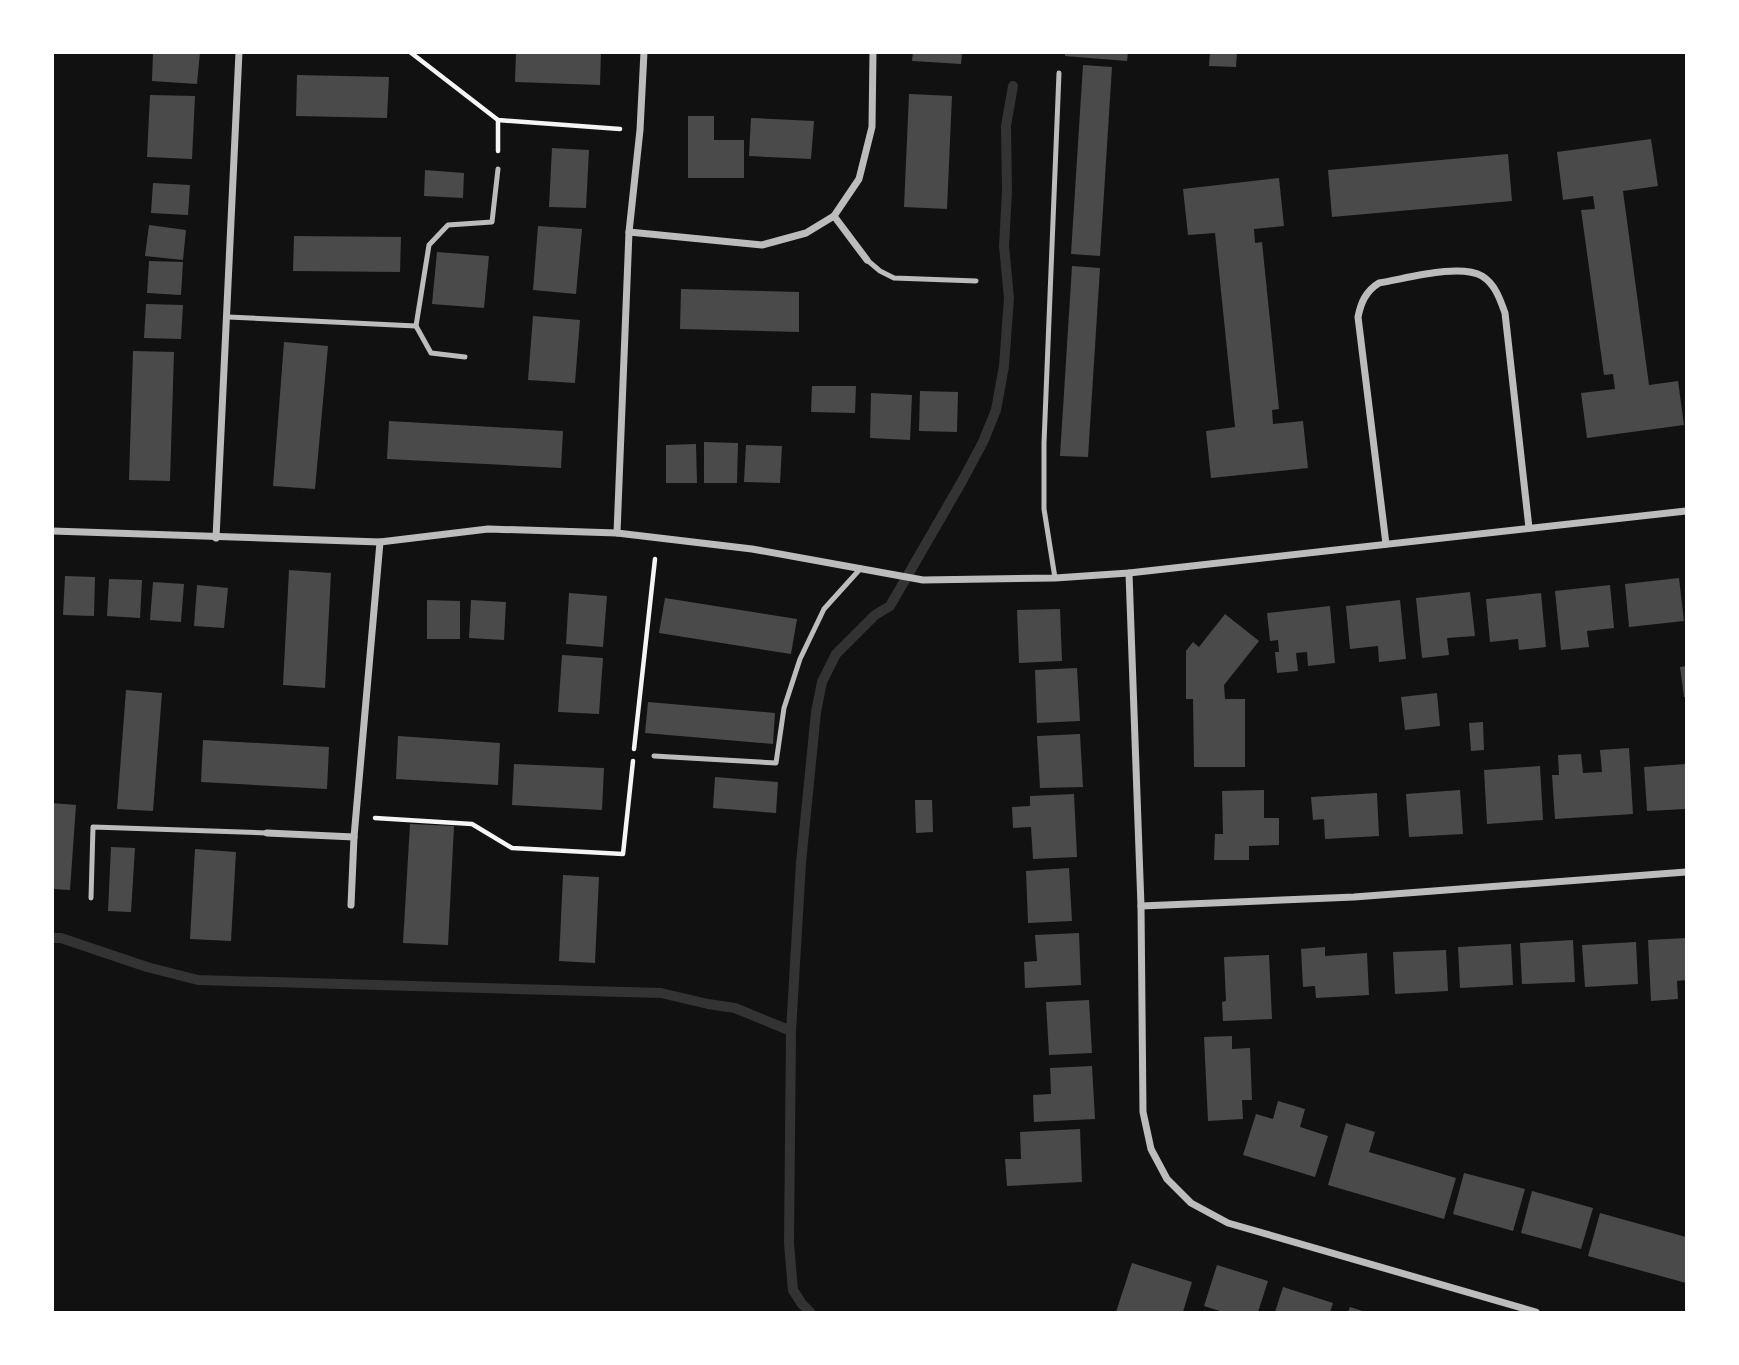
<svg xmlns="http://www.w3.org/2000/svg" width="1739" height="1365" viewBox="0 0 1739 1365" font-family="'Open Sans',sans-serif">
	<style>
		.lines { fill: none; stroke-linecap: round; stroke-linejoin: round }
		.stream { stroke: #333; stroke-width: 10 }
		.building { fill: #4a4a4a }
		.path { stroke: #f5f5f5; stroke-width: 4.5 }
		.service { stroke: #bcbcbc; stroke-width: 5 }
		.minor { stroke: #bcbcbc; stroke-width: 7 }
	</style>
	<rect width="100%" height="100%" fill="#111"/>
	<g class="lines">
		<g class="stream">
			<path d="M 52,938 L 61,938 L 147,967 L 198,980 L 661,993 L 708,1004 L 735,1008 L 791,1031"/>
			<path d="M 810,1312 L 802,1304 L 793,1290 L 789,1243 L 791,1031 L 801,863 L 816,712 L 822,682 L 836,654 L 875,615 L 890,606 L 961,483 L 983,442 L 996,410 L 1004,366 L 1009,298 L 1004,246 L 1007,191 L 1006,126 L 1013,86"/>
		</g>
	</g>
	<g class="building">
		<path d="M 153,52 L 200,52 L 197,84 L 152,81 Z"/>
		<path d="M 516,52 L 601,52 L 600,85 L 515,82 Z"/>
		<path d="M 913,52 L 962,52 L 961,64 L 912,61 Z"/>
		<path d="M 1065,52 L 1128,52 L 1127,61 L 1065,56 Z"/>
		<path d="M 1210,52 L 1237,52 L 1236,67 L 1209,66 Z"/>
		<path d="M 1083,65 L 1112,67 L 1100,256 L 1071,254 Z"/>
		<path d="M 297,75 L 389,77 L 387,118 L 296,116 Z"/>
		<path d="M 909,94 L 952,96 L 947,209 L 904,207 Z"/>
		<path d="M 150,95 L 195,96 L 192,159 L 147,157 Z"/>
		<path d="M 688,116 L 714,116 L 714,140 L 744,140 L 744,178 L 688,178 Z"/>
		<path d="M 751,118 L 814,121 L 811,159 L 749,156 Z"/>
		<path d="M 1651,139 L 1658,186 L 1623,191 L 1649,385 L 1678,381 L 1684,425 L 1587,438 L 1581,393 L 1615,389 L 1613,374 L 1604,375 L 1581,210 L 1595,209 L 1593,196 L 1563,200 L 1557,152 Z"/>
		<path d="M 552,148 L 589,150 L 586,208 L 549,207 Z"/>
		<path d="M 1508,154 L 1512,201 L 1332,217 L 1328,170 Z"/>
		<path d="M 425,170 L 464,173 L 463,198 L 424,196 Z"/>
		<path d="M 1279,178 L 1284,226 L 1254,229 L 1255,243 L 1262,242 L 1279,409 L 1272,410 L 1273,424 L 1303,421 L 1308,468 L 1211,478 L 1206,431 L 1235,427 L 1215,233 L 1188,235 L 1183,189 Z"/>
		<path d="M 153,183 L 190,185 L 188,215 L 151,213 Z"/>
		<path d="M 149,225 L 186,230 L 183,260 L 145,256 Z"/>
		<path d="M 538,226 L 582,229 L 576,294 L 533,290 Z"/>
		<path d="M 294,236 L 401,237 L 400,272 L 293,271 Z"/>
		<path d="M 437,252 L 489,256 L 484,308 L 432,304 Z"/>
		<path d="M 149,261 L 183,262 L 181,295 L 147,293 Z"/>
		<path d="M 1072,266 L 1100,268 L 1088,457 L 1060,456 Z"/>
		<path d="M 681,289 L 799,292 L 799,332 L 680,329 Z"/>
		<path d="M 146,304 L 183,305 L 181,339 L 144,338 Z"/>
		<path d="M 533,316 L 580,320 L 575,383 L 528,380 Z"/>
		<path d="M 284,342 L 328,346 L 315,489 L 273,486 Z"/>
		<path d="M 133,351 L 174,352 L 170,481 L 129,480 Z"/>
		<path d="M 812,386 L 856,386 L 855,413 L 811,412 Z"/>
		<path d="M 920,391 L 958,392 L 957,432 L 919,431 Z"/>
		<path d="M 871,393 L 912,395 L 910,440 L 870,438 Z"/>
		<path d="M 389,421 L 563,431 L 561,468 L 387,459 Z"/>
		<path d="M 704,442 L 738,443 L 737,483 L 704,483 Z"/>
		<path d="M 696,444 L 697,483 L 666,483 L 666,445 Z"/>
		<path d="M 746,445 L 782,446 L 780,483 L 744,482 Z"/>
		<path d="M 289,570 L 331,573 L 325,688 L 283,685 Z"/>
		<path d="M 65,576 L 95,577 L 94,616 L 63,615 Z"/>
		<path d="M 1679,578 L 1684,621 L 1629,627 L 1625,584 Z"/>
		<path d="M 109,579 L 142,580 L 140,618 L 107,616 Z"/>
		<path d="M 153,582 L 184,584 L 181,622 L 150,620 Z"/>
		<path d="M 197,585 L 228,588 L 224,628 L 194,626 Z"/>
		<path d="M 1610,585 L 1614,628 L 1587,631 L 1589,647 L 1561,650 L 1555,591 Z"/>
		<path d="M 1470,592 L 1475,636 L 1447,638 L 1449,655 L 1422,658 L 1416,598 Z"/>
		<path d="M 569,593 L 607,596 L 603,647 L 566,644 Z"/>
		<path d="M 1541,593 L 1546,647 L 1519,650 L 1518,639 L 1490,642 L 1486,599 Z"/>
		<path d="M 665,598 L 797,619 L 791,654 L 659,633 Z"/>
		<path d="M 427,600 L 460,601 L 460,639 L 427,639 Z"/>
		<path d="M 471,600 L 506,602 L 504,640 L 469,638 Z"/>
		<path d="M 1400,600 L 1406,659 L 1379,662 L 1378,646 L 1350,649 L 1346,606 Z"/>
		<path d="M 1330,606 L 1335,663 L 1308,666 L 1307,652 L 1296,653 L 1298,671 L 1277,673 L 1275,652 L 1279,652 L 1278,640 L 1270,641 L 1267,613 Z"/>
		<path d="M 1060,609 L 1062,661 L 1019,663 L 1017,610 Z"/>
		<path d="M 1225,614 L 1259,641 L 1224,685 L 1225,699 L 1245,699 L 1245,767 L 1194,767 L 1193,699 L 1186,699 L 1186,651 L 1193,642 L 1199,647 Z"/>
		<path d="M 562,655 L 603,658 L 599,714 L 558,712 Z"/>
		<path d="M 1686,666 L 1686,697 L 1684,697 L 1680,667 Z"/>
		<path d="M 1077,668 L 1080,721 L 1037,723 L 1035,670 Z"/>
		<path d="M 126,690 L 162,693 L 153,811 L 117,809 Z"/>
		<path d="M 1437,693 L 1440,726 L 1405,730 L 1401,697 Z"/>
		<path d="M 648,702 L 775,713 L 773,744 L 645,733 Z"/>
		<path d="M 1483,722 L 1484,750 L 1471,751 L 1469,723 Z"/>
		<path d="M 1080,734 L 1083,787 L 1040,788 L 1037,736 Z"/>
		<path d="M 398,736 L 500,743 L 498,785 L 396,779 Z"/>
		<path d="M 203,740 L 329,747 L 327,789 L 201,782 Z"/>
		<path d="M 1629,748 L 1633,814 L 1555,819 L 1552,775 L 1559,775 L 1558,755 L 1581,754 L 1583,773 L 1602,772 L 1600,750 Z"/>
		<path d="M 514,764 L 604,768 L 602,810 L 512,805 Z"/>
		<path d="M 1686,764 L 1686,809 L 1647,811 L 1644,767 Z"/>
		<path d="M 1540,766 L 1543,820 L 1487,824 L 1484,770 Z"/>
		<path d="M 715,777 L 778,782 L 776,813 L 713,808 Z"/>
		<path d="M 1264,790 L 1264,818 L 1279,818 L 1279,845 L 1249,846 L 1249,860 L 1214,860 L 1215,834 L 1223,834 L 1222,791 Z"/>
		<path d="M 1460,790 L 1463,834 L 1409,837 L 1406,794 Z"/>
		<path d="M 1377,793 L 1379,836 L 1325,839 L 1324,819 L 1313,820 L 1311,797 Z"/>
		<path d="M 1074,794 L 1077,857 L 1033,859 L 1031,827 L 1013,828 L 1012,807 L 1030,806 L 1030,796 Z"/>
		<path d="M 915,800 L 932,800 L 933,832 L 916,833 Z"/>
		<path d="M 52,803 L 76,805 L 70,890 L 52,889 Z"/>
		<path d="M 410,824 L 454,826 L 448,945 L 403,943 Z"/>
		<path d="M 111,847 L 135,848 L 131,912 L 108,911 Z"/>
		<path d="M 195,849 L 236,852 L 231,941 L 190,939 Z"/>
		<path d="M 1069,868 L 1072,921 L 1028,923 L 1026,871 Z"/>
		<path d="M 563,875 L 599,877 L 595,963 L 559,961 Z"/>
		<path d="M 1079,933 L 1081,985 L 1025,988 L 1024,962 L 1037,961 L 1035,935 Z"/>
		<path d="M 1686,938 L 1686,980 L 1677,981 L 1678,999 L 1651,1001 L 1648,940 Z"/>
		<path d="M 1573,940 L 1575,982 L 1522,984 L 1520,943 Z"/>
		<path d="M 1636,942 L 1638,984 L 1585,987 L 1582,945 Z"/>
		<path d="M 1511,944 L 1513,985 L 1460,988 L 1458,947 Z"/>
		<path d="M 1325,947 L 1325,956 L 1367,953 L 1369,995 L 1316,998 L 1315,986 L 1303,987 L 1301,949 Z"/>
		<path d="M 1446,950 L 1448,991 L 1395,994 L 1393,952 Z"/>
		<path d="M 1269,955 L 1272,1019 L 1223,1021 L 1222,1002 L 1226,1001 L 1224,957 Z"/>
		<path d="M 1089,1000 L 1092,1053 L 1049,1055 L 1046,1002 Z"/>
		<path d="M 1232,1036 L 1232,1049 L 1250,1048 L 1252,1100 L 1242,1100 L 1243,1119 L 1208,1121 L 1204,1037 Z"/>
		<path d="M 1092,1066 L 1095,1119 L 1034,1122 L 1033,1095 L 1051,1094 L 1050,1068 Z"/>
		<path d="M 1278,1101 L 1305,1109 L 1300,1127 L 1328,1136 L 1315,1177 L 1243,1155 L 1256,1114 L 1273,1119 Z"/>
		<path d="M 1346,1123 L 1375,1132 L 1369,1152 L 1456,1178 L 1444,1219 L 1328,1185 Z"/>
		<path d="M 1080,1129 L 1082,1182 L 1007,1186 L 1005,1159 L 1021,1159 L 1020,1132 Z"/>
		<path d="M 1464,1173 L 1525,1189 L 1513,1231 L 1453,1214 Z"/>
		<path d="M 1532,1191 L 1593,1208 L 1581,1249 L 1521,1233 Z"/>
		<path d="M 1600,1213 L 1686,1237 L 1686,1283 L 1588,1256 Z"/>
		<path d="M 1132,1263 L 1192,1282 L 1183,1312 L 1116,1312 Z"/>
		<path d="M 1217,1265 L 1268,1281 L 1258,1312 L 1223,1312 L 1204,1306 Z"/>
		<path d="M 1283,1287 L 1333,1303 L 1330,1312 L 1275,1312 Z"/>
		<path d="M 1350,1307 L 1366,1312 L 1348,1312 Z"/>
	</g>
	<g class="lines">
		<g class="path">
			<path d="M 410,52 L 498,120 L 620,129"/>
			<path d="M 498,120 L 498,151"/>
			<path d="M 634,749 L 655,559"/>
			<path d="M 375,818 L 472,824 L 512,848 L 623,854 L 633,761"/>
		</g>
		<g class="service">
			<path d="M 867,260 L 880,271 L 894,278 L 976,281"/>
			<path d="M 228,317 L 416,326 L 429,245 L 448,225 L 492,222 L 498,169"/>
			<path d="M 416,326 L 431,353 L 465,357"/>
			<path d="M 1055,578 L 1044,509 L 1044,443 L 1059,73"/>
			<path d="M 654,756 L 776,763 L 784,708 L 800,659 L 824,609 L 861,568"/>
			<path d="M 91,898 L 93,827 L 267,833"/>
		</g>
		<g class="minor">
			<path d="M 834,216 L 867,260"/>
			<path d="M 629,232 L 762,245 L 806,233 L 834,216 L 859,179 L 872,127 L 873,52"/>
			<path d="M 52,531 L 380,542 L 488,529 L 617,533 L 752,549 L 923,580 L 1055,578 L 1129,573 L 1686,511"/>
			<path d="M 617,533 L 629,232 L 640,130 L 644,52"/>
			<path d="M 216,538 L 239,52"/>
			<path d="M 1386,544 L 1358,317 C 1361,302 1366,291 1379,283 C 1405,279 1459,263 1482,276 C 1495,284 1500,299 1505,313 L 1529,528"/>
			<path d="M 1129,573 L 1141,906 L 1143,1112 L 1151,1149 L 1167,1179 L 1191,1203 L 1228,1223 L 1536,1312"/>
			<path d="M 267,833 L 354,837"/>
			<path d="M 351,905 L 354,837 L 380,542"/>
			<path d="M 1141,906 L 1354,897 L 1686,872"/>
		</g>
	</g>
	<rect width="1739" height="1365" fill="none" stroke="#ffffff" stroke-width="108"/>
</svg>
